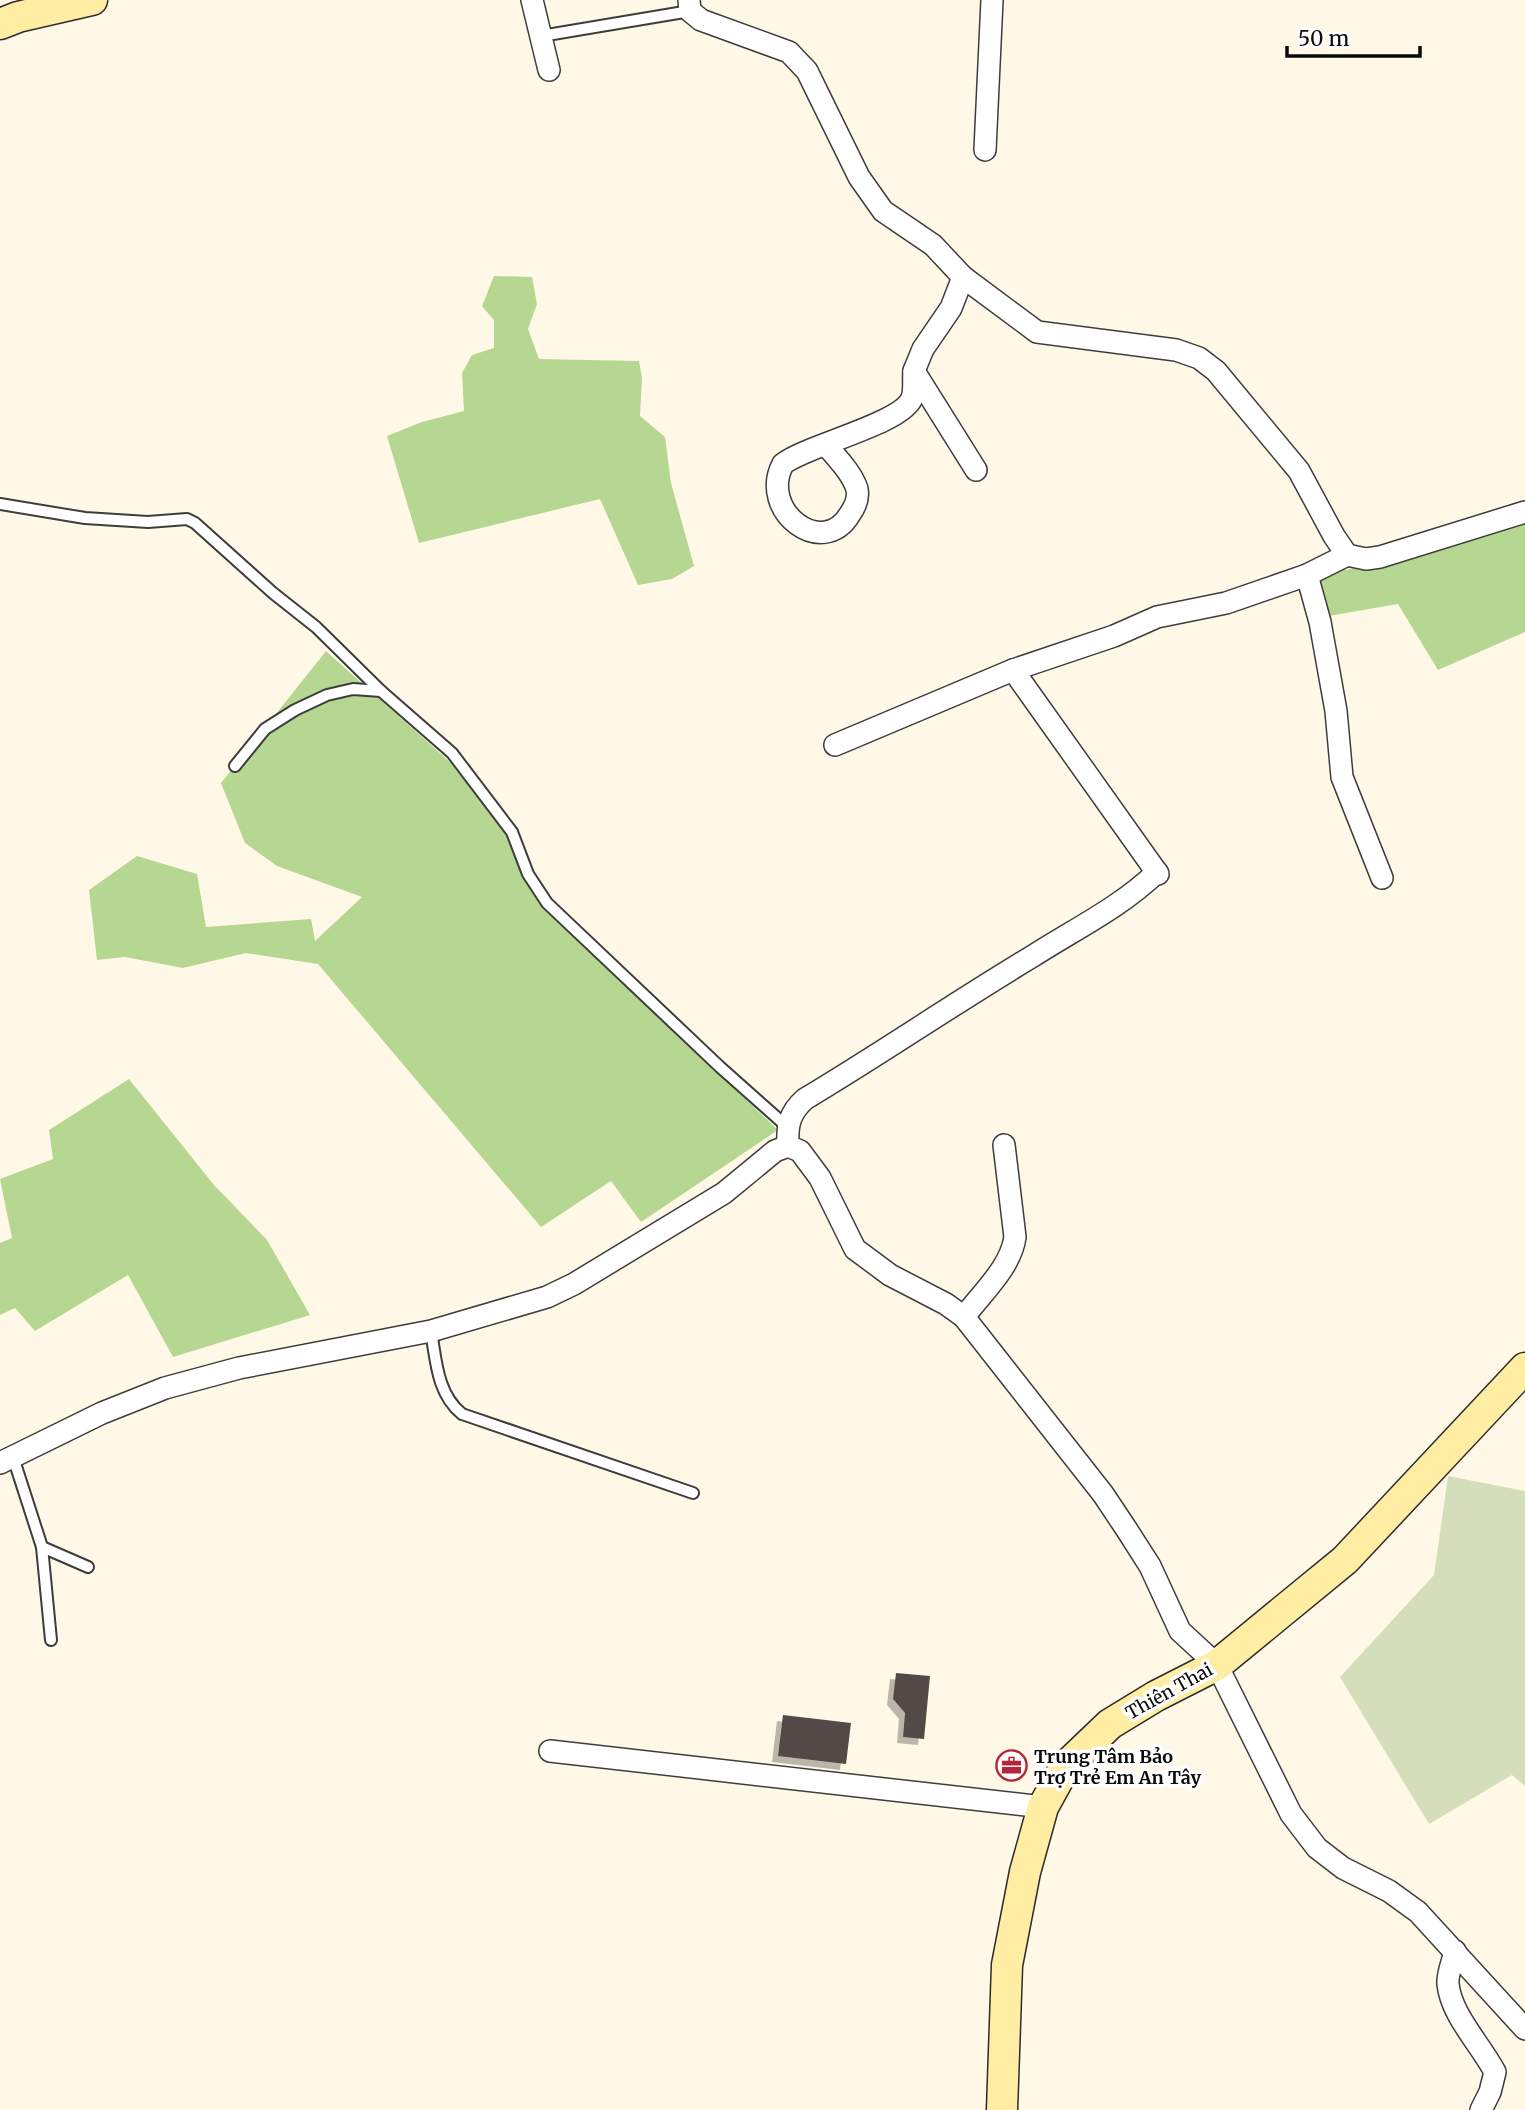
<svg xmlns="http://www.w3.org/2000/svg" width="1525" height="2110" viewBox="0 0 1525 2110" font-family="Merriweather,serif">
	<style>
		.forest { fill: #b6d792 }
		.cemetery { fill: #d5deba }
		.building { fill: #524a46; filter: url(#shadow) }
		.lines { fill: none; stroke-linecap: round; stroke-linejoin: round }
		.lane-casing { stroke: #3d3d3d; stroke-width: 14 }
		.street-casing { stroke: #3d3d3d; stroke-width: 24 }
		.secondary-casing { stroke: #2c2c2c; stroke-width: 33 }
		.lane { stroke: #fff; stroke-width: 10 }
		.street { stroke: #fff; stroke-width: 21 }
		.secondary { stroke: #feeda2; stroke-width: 30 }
		.labels { text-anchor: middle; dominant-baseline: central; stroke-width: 7; stroke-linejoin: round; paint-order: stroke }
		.street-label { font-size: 18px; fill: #0a0a0a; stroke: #fff }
		.poi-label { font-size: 18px; font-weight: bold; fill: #0a0a0a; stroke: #fff; text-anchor: start }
	</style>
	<defs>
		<filter id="shadow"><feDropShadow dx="-6" dy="6" stdDeviation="0" flood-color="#0004"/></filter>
	</defs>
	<rect width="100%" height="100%" fill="#fff8e6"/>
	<g class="forest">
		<path d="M 494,276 L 532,277 L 537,304 L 528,329 L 539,359 L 639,361 L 642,378 L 640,416 L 665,437 L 671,483 L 694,566 L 672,579 L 638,585 L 600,499 L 419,543 L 387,436 L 422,422 L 464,411 L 462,373 L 472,355 L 494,348 L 494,320 L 482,306 Z"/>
		<path d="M 1525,519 L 1525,632 L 1438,670 L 1398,604 L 1323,617 L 1302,567 L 1331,553 L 1346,570 Z"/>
		<path d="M 326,651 L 450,762 L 514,845 L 546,909 L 778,1130 L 641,1222 L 611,1181 L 541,1227 L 318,964 L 246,953 L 183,968 L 125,957 L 97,960 L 89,890 L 137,856 L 197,874 L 206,927 L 311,919 L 315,941 L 362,897 L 277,866 L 245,843 L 221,783 Z"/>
		<path d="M 129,1079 L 214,1185 L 267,1240 L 310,1315 L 173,1357 L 128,1275 L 35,1331 L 15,1308 L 0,1315 L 0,1243 L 12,1238 L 0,1179 L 53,1159 L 49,1130 Z"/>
	</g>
	<path class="cemetery" d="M 1448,1476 L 1525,1491 L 1525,1786 L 1512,1775 L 1429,1824 L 1340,1677 L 1434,1575 Z"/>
	<g class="building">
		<path d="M 896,1673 L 930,1676 L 924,1739 L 903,1737 L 905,1713 L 893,1699 Z"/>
		<path d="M 783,1715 L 851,1723 L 846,1764 L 778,1756 Z"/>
	</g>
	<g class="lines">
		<defs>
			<g id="lane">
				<path d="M 541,36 L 690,11"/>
				<path d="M 0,504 L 85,518 L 148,522 L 187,519 L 195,523 L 273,593 L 316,627 L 381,691 L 452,753 L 512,832 L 528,874 L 547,903 L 720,1067 L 783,1123 L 786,1129"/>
				<path d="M 235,766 L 265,729 L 295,710 L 327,695 L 353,689 L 381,691"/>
				<path d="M 431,1331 C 436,1360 437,1394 462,1414 L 693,1493"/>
				<path d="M 13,1457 L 42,1547 L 51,1640"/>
				<path d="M 42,1547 L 88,1567"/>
			</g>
			<g id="street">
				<path d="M 532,0 L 549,70"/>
				<path d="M 689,0 L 690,11 L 701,20 L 789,52 L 807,71 L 859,177 L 883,211 L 933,245 L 963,277 L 1037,332 L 1176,350 L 1199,358 L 1216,371 L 1299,471 L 1334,536 L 1347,555 L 1366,559 L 1380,557 L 1525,512"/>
				<path d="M 985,150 L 992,0"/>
				<path d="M 963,277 L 951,308 L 923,349 L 914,371 L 976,470"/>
				<path d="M 826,445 C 837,458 852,473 857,489 C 859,499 855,507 850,514 C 823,560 758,511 783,464 C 807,445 902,424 912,398 C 915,390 913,379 914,371"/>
				<path d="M 1307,575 L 1320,622 L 1336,711 L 1342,777 L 1382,878"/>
				<path d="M 1013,670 L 1158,874"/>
				<path d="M 835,745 L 1013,670 L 1114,636 L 1157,617 L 1226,603 L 1307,575 L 1347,555"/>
				<path d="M 788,1146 C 787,1126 789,1113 805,1099 C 882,1053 956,1002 1033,956 C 1075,929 1121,907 1157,872"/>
				<path d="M 964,1317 C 982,1293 1011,1267 1015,1237 L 1004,1145"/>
				<path d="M 0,1463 L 102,1413 L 165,1388 L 239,1368 L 431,1331 L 547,1297 L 574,1284 L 724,1193 L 775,1151 L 788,1146 L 800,1151 L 820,1178 L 855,1249 L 890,1275 L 946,1304 L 964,1317 L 1103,1494 L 1127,1530 L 1150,1566 L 1180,1631 L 1217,1665 L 1291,1814 L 1317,1848 L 1343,1868 L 1389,1891 L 1418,1912 L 1525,2029"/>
				<path d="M 550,1751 L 1043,1807"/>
				<path d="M 1455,1951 C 1453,1961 1447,1974 1448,1984 C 1451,2015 1481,2045 1495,2072 L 1490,2092 L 1481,2110"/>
			</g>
			<g id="secondary">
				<path d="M 0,24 L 18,17 L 92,0"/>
				<path d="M 1002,2110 L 1007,1965 L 1025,1872 L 1043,1807 L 1065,1767 L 1110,1724 L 1156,1696 L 1217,1665 L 1345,1560 L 1525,1368"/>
			</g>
		</defs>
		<use href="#lane" class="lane-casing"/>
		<use href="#street" class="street-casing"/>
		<use href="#secondary" class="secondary-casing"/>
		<use href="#lane" class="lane"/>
		<use href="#street" class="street"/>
		<use href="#secondary" class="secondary"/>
	</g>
	<defs>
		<symbol id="office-ring" viewBox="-11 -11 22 22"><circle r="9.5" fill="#fff" stroke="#b62537" stroke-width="1.5"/><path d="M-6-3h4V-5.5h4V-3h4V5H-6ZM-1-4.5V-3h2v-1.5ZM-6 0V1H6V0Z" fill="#b62537"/></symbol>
	</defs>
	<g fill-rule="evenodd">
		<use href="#office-ring" x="994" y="1748" width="35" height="35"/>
	</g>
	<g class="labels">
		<g class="street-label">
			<text transform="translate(1169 1691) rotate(-29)">Thiên Thai</text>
		</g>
		<g class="poi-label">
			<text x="1034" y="1756">Trung Tâm Bảo<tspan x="1034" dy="21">Trợ Trẻ Em An Tây</tspan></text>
		</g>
	</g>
	<path d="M1287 46v10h133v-10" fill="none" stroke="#0a0a0a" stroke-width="3.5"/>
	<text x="1298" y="46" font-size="21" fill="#0a0a0a" stroke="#ffffff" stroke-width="5" paint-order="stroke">50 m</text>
</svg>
